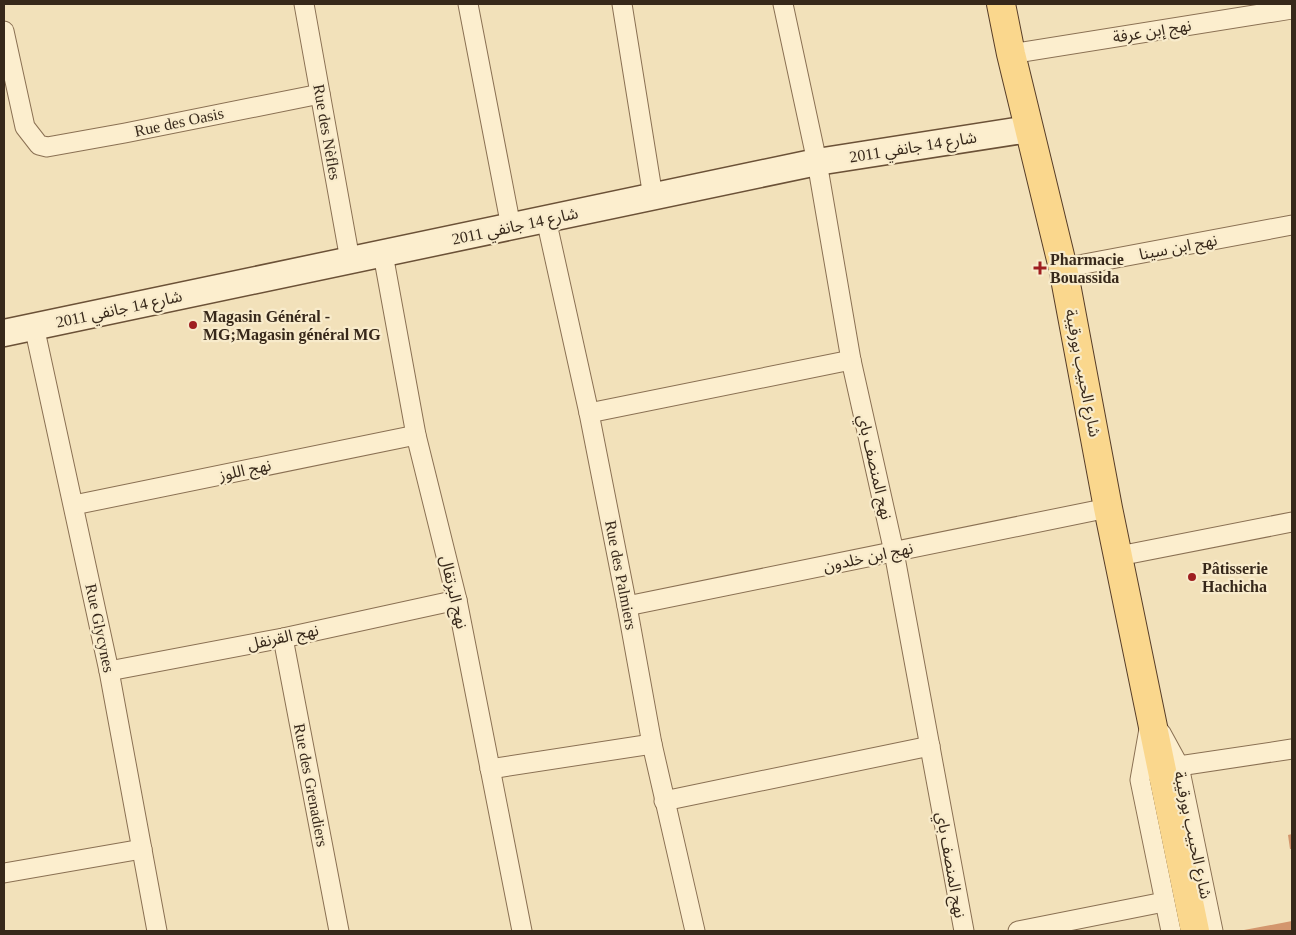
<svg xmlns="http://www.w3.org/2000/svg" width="1296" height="935" viewBox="0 0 1296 935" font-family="'Times New Roman','Noto Sans Arabic',serif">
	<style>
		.building { fill: #d3966d }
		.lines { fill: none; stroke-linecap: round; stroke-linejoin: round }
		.street-casing { stroke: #8a7053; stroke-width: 21 }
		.secondary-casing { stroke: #6b5137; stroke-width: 29 }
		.primary-casing { stroke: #573d28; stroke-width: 30 }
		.street { stroke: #fceece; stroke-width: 19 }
		.secondary { stroke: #fceece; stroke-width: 26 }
		.primary { stroke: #fad78d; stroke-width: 28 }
		.poi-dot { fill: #9e1e20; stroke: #f8ebcb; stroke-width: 2 }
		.labels { text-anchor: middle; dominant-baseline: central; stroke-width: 4.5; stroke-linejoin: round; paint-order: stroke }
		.street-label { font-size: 16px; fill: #37281a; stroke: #f8ebcb }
		.poi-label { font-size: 16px; font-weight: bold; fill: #37281a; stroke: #f8ebcb; text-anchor: start }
	</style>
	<rect width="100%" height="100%" fill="#f2e1ba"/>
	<g class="building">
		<path d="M 1292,834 L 1292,849 L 1290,849 L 1288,835 Z"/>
		<path d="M 1292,921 L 1292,931 L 1244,931 L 1244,930 Z"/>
	</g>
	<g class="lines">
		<defs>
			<g id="street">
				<path d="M 304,4 L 350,260"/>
				<path d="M 468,4 L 511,227"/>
				<path d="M 622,4 L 653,197"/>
				<path d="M 783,4 L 817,162 L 851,360 L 894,552 L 964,931"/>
				<path d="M 4,31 L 25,127 L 39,145 L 47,147 L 125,133 L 320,94"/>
				<path d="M 1011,54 L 1292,9"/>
				<path d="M 546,219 L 589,413 L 627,606 L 652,744 L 695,931"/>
				<path d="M 383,254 L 416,435 L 457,600 L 522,931"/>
				<path d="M 1063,268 L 1292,225"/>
				<path d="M 34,326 L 109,671 L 157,931"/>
				<path d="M 589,413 L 851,360"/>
				<path d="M 74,505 L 416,435"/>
				<path d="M 1119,556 L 1292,522"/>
				<path d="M 627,606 L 1108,508"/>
				<path d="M 283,638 L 339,931"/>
				<path d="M 109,671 L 283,638 L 457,600"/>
				<path d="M 1149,729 L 1140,780 L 1171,931"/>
				<path d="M 1161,733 L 1179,766 L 1213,931"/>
				<path d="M 1179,766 L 1292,749"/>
				<path d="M 490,769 L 652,744"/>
				<path d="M 664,801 L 930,746"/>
				<path d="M 4,873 L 142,849"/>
				<path d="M 1018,931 L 1164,902"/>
			</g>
			<path id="secondary" d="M 4,333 L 817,162 L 1029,129"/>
			<path id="primary" d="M 1001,4 L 1011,54 L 1063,268 L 1108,508 L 1195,931"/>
		</defs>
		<use href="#street" class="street-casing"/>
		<use href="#secondary" class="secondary-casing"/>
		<use href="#primary" class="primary-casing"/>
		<use href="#street" class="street"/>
		<use href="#secondary" class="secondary"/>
		<use href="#primary" class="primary"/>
	</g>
	<g class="poi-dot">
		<path d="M1037.5 260.5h5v5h5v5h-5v5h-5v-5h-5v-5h5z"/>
		<circle cx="193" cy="325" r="5"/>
		<circle cx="1192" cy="577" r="5"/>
	</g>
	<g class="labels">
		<g class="street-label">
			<text transform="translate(1152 31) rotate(-9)">نهج إبن عرفة</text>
			<text transform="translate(179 122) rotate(-12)">Rue des Oasis</text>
			<text transform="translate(327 132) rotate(80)">Rue des Nèfles</text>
			<text transform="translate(913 147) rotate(-9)">شارع 14 جانفي 2011</text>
			<text transform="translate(515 226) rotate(-12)">شارع 14 جانفي 2011</text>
			<text transform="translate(1178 247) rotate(-11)">نهج ابن سينا</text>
			<text transform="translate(119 309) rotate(-12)">شارع 14 جانفي 2011</text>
			<text transform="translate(1083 373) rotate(79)">شارع الحبيب بورقيبة</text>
			<text transform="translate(875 467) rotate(77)">نهج المنصف باي</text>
			<text transform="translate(245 470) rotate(-12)">نهج اللوز</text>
			<text transform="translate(868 557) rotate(-12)">نهج ابن خلدون</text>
			<text transform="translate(621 575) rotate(79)">Rue des Palmiers</text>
			<text transform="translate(454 592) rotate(77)">نهج البرتقال</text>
			<text transform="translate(100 628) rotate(78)">Rue Glycynes</text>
			<text transform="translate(283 637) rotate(-12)">نهج القرنفل</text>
			<text transform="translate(311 785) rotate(79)">Rue des Grenadiers</text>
			<text transform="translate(1193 835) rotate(78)">شارع الحبيب بورقيبة</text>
			<text transform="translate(951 865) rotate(80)">نهج المنصف باي</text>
		</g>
		<g class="poi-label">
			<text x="1050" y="259">Pharmacie<tspan x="1050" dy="18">Bouassida</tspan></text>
			<text x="203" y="316">Magasin Général -<tspan x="203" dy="18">MG;Magasin général MG</tspan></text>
			<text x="1202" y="568">Pâtisserie<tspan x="1202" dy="18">Hachicha</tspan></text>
		</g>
	</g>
	<rect width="1296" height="935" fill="none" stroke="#37281a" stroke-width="10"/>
</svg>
